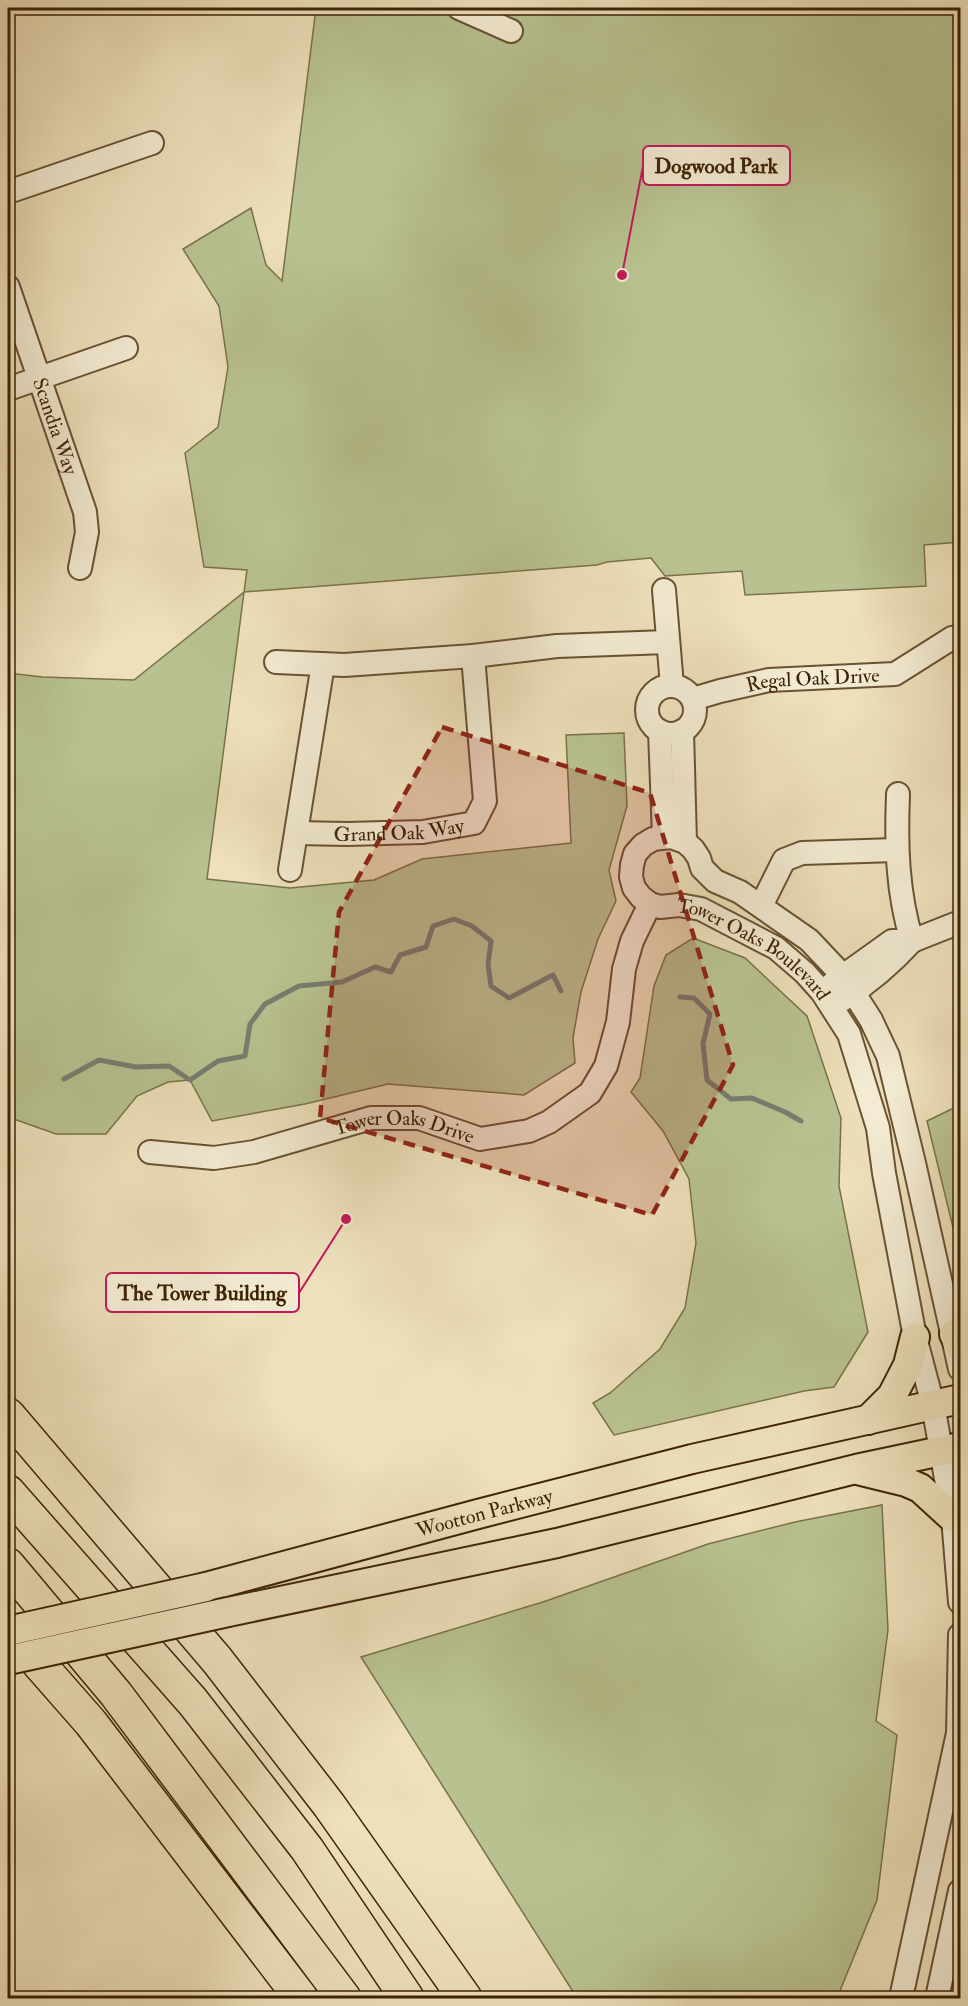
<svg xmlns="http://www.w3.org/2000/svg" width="968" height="2006" viewBox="0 0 968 2006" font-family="'IM FELL Double Pica',serif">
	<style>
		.green { fill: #b8c290; stroke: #7a724a; stroke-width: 1.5 }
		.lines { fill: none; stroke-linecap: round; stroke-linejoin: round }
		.stream { stroke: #777e71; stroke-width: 5 }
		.minor-casing { stroke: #695232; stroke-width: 26 }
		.major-casing { stroke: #3d2304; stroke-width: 32 }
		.highway-casing { stroke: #3d2304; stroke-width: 36 }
		.minor { stroke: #f3ebd3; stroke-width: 22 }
		.major { stroke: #ede0bb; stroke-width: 28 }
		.highway { stroke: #ede0bb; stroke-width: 33 }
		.major-bridge-casing { stroke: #3d2304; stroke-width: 32; stroke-linecap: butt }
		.major-bridge { stroke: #ede0bb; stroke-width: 28 }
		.marked { fill: #8f2418; fill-opacity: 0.2; stroke: #8f2418; stroke-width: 4.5; stroke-dasharray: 12 8; stroke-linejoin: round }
		.labels { text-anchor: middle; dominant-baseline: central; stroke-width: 6; stroke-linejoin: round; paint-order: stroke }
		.street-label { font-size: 20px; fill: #3d2304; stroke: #f3ebd3 }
		.leader { fill: none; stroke: #c2185b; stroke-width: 2 }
		.callout-dot { fill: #c2185b; stroke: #f3ebd3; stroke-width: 2 }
		.callout { fill: #f3ebd3; stroke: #c2185b; stroke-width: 2 }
		.callout-label { font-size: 21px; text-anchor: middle; font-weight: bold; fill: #3d2304 }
	</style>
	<rect width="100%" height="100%" fill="#ede0bb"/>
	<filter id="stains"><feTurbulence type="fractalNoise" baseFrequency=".00333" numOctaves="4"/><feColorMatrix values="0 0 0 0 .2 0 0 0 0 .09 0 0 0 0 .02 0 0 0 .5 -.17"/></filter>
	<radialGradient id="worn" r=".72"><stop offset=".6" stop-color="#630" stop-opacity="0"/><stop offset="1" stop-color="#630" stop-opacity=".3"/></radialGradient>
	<g class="green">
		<path d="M 316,8 L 960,8 L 960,542 L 924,545 L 926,586 L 745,595 L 742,571 L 665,576 L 651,558 L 607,562 L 597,565 L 244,592 L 207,879 L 290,888 L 374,880 L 422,859 L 571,843 L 566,735 L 624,733 L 627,806 L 609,870 L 616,901 L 598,939 L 581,992 L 573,1038 L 575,1063 L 524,1095 L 388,1084 L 305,1104 L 212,1121 L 190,1080 L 168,1082 L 137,1096 L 106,1134 L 56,1134 L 8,1117 L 8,673 L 42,677 L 134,680 L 244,592 L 247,570 L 204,567 L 185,453 L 218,427 L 228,367 L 219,306 L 183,249 L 251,208 L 266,265 L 282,281 Z"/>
		<path d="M 693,938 L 745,958 L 807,1016 L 841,1118 L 839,1186 L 868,1332 L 834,1387 L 804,1391 L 614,1435 L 593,1403 L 610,1393 L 660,1349 L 685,1308 L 696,1243 L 689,1179 L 663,1131 L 631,1092 L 640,1078 L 654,986 L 666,955 Z"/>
		<path d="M 960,1105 L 960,1256 L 927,1121 Z"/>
		<path d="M 882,1505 L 888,1630 L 876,1721 L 897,1735 L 877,1900 L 837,1998 L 577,1998 L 361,1657 L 543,1602 L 708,1544 L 795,1522 Z"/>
	</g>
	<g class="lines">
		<g class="stream">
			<path d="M 680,997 L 694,998 L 710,1014 L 703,1044 L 707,1080 L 731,1099 L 752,1098 L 785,1112 L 801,1121"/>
			<path d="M 64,1079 L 99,1060 L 136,1067 L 169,1066 L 190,1080 L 218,1061 L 245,1056 L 250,1024 L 265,1004 L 299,986 L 342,982 L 375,967 L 391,972 L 400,955 L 426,947 L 433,926 L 454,919 L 472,926 L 491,941 L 488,964 L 491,986 L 509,998 L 553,975 L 561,991"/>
		</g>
		<defs>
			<g id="minor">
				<path d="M 459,8 L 511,31"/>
				<path d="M 8,192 L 152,143"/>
				<path id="s1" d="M 8,287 L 85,512 L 87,532 L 80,568"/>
				<path d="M 8,389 L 126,348"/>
				<path d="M 664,590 L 672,686"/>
				<path d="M 276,662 L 344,665 L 473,656 L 557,646 L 667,642"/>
				<circle cx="671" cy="710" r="24"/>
				<path id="s2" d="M 693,699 L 720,691 L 769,680 L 895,674 L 952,638 L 960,637"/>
				<path d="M 660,731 L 664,837"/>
				<path d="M 682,731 L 685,842"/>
				<path d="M 898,794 C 896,844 897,892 912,941"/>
				<path id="s3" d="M 297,833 L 347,834 L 423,832 L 474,823 L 485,801 L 473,656"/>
				<path d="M 290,870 L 323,664"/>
				<path d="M 761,906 L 784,860 L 802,853 L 896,850"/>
				<path d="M 832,984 L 892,941 L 912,941 L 960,922"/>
				<path d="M 842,1000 C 867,984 892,963 912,941"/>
				<path id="s4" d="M 150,1152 L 214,1158 L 254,1152 L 371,1118 L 419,1118 L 480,1139 L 529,1131 L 549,1122 L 590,1093 L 606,1066 L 618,1022 L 624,969 L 632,941 L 650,904"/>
				<path id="s5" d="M 960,1369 L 914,1163 L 888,1056 L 871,1020 L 843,976 L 809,940 L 740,892 L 715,881 L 702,868 L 699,858 L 693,849 L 685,842 L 671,837 L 653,839 L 643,845 L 635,854 L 632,865 L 631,877 L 634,888 L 641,897 L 650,904 L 660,907 L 679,905 L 701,909 L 776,948 L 805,973 L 822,992 L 849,1034 L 878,1128 L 884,1173 L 915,1337 L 933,1405 L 953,1518 L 960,1602"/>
				<path d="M 901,1998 L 958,1733 L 960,1635"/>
				<path d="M 937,1998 L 960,1891"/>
			</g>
			<g id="major">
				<path d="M 954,1334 L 960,1346"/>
				<path d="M 868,1420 L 892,1396 L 908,1365 L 915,1337"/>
				<path d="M 861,1471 L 906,1482 L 920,1488 L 953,1518"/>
				<path id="s6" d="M 206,1587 L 478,1514 L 692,1459 L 960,1399"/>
				<path d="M 228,1612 L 557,1543 L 856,1469 L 960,1447"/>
			</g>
			<g id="highway">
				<path d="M 8,1415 L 217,1660 L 329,1805 L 465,1998"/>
				<path d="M 8,1492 L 193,1702 L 307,1849 L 407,1998"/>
				<path d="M 8,1565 L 116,1694 L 344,1998"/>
				<path d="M 13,1634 L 91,1723 L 301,1998"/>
			</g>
		</defs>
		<use href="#minor" class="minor-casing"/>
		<use href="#major" class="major-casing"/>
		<use href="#highway" class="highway-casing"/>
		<use href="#minor" class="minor"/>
		<use href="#major" class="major"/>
		<use href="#highway" class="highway"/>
		<defs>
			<g id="major-bridge">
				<path d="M 8,1631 L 206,1587"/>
				<path d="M 8,1660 L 228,1612"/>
			</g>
		</defs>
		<use href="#major-bridge" class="major-bridge-casing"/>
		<use href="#major-bridge" class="major-bridge"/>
	</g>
	<path class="marked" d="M 442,727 L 650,793 L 733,1065 L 652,1215 L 320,1118 L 339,912 Z"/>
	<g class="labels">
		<g class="street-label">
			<text stroke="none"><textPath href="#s1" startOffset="147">Scandia Way</textPath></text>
			<text stroke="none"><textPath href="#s2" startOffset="122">Regal Oak Drive</textPath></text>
			<text stroke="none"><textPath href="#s3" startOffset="102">Grand Oak Way</textPath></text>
			<text stroke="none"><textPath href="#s5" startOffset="856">Tower Oaks Boulevard</textPath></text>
			<text stroke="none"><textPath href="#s4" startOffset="260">Tower Oaks Drive</textPath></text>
			<text stroke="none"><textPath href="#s6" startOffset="288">Wootton Parkway</textPath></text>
		</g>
	</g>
	<path class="leader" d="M622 275L643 166M346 1219L299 1293"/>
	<g class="callout-dot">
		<circle cx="622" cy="275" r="6"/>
		<circle cx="346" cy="1219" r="6"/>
	</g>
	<g class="callout">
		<rect x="643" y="146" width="147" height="39" rx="6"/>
		<rect x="106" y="1273" width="193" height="39" rx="6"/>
	</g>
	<g class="callout-label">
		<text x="716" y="173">Dogwood Park</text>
		<text x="202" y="1300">The Tower Building</text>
	</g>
	<rect width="968" height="2006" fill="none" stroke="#ede0bb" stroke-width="30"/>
	<rect x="9" y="9" width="950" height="1988" fill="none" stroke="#3d2304" stroke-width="3"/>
	<rect x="15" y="15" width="938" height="1976" fill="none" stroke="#3d2304" stroke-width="1.5"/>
	<rect width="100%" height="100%" filter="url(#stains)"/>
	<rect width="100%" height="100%" fill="url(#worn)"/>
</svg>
